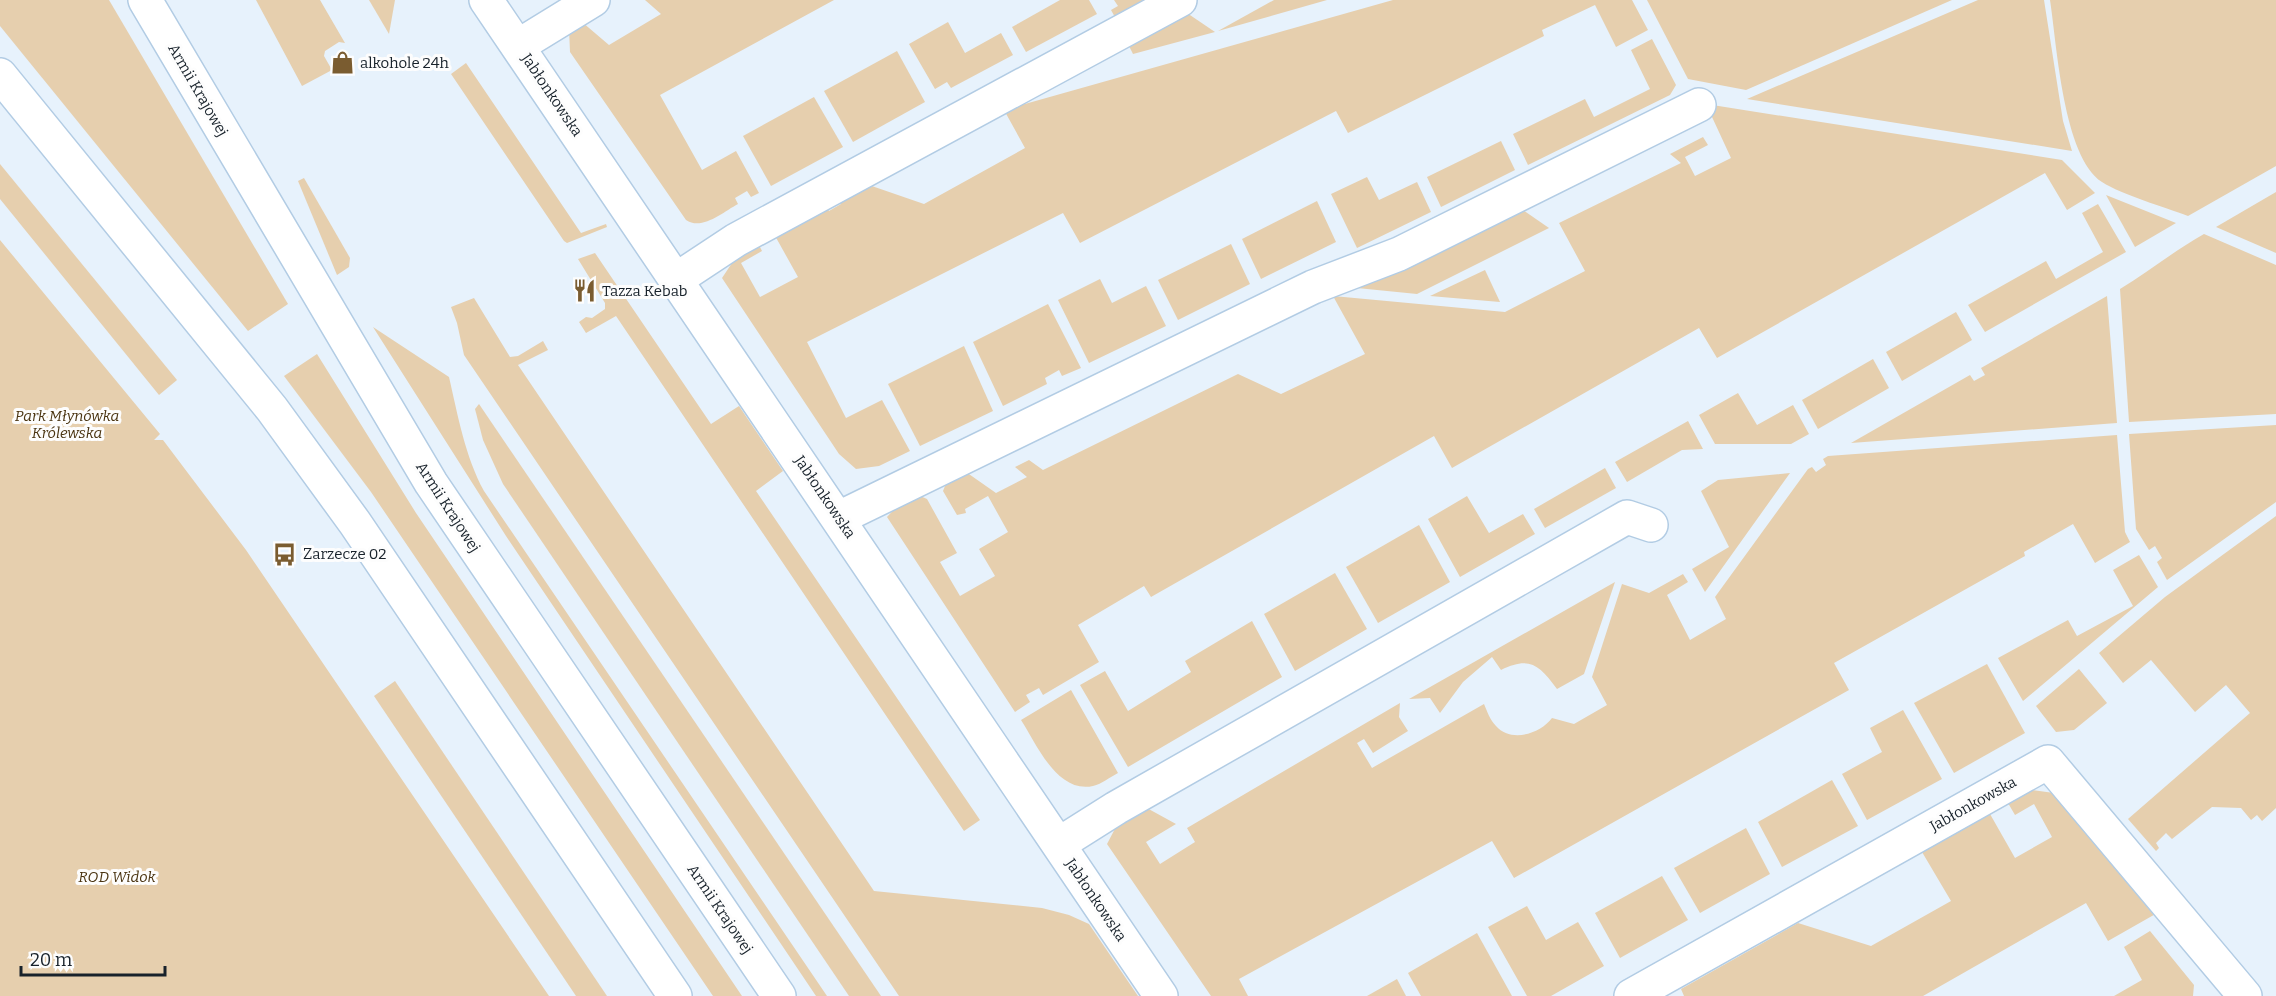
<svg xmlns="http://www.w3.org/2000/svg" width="2276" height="996" viewBox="0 0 2276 996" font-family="Bitter,serif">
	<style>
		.green { fill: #e6cfae }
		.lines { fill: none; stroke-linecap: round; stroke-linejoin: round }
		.street-casing { stroke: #b2cce4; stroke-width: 36 }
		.secondary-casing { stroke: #b2cce4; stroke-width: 36 }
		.street { stroke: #fff; stroke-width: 33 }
		.secondary { stroke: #fff; stroke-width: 33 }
		.labels { text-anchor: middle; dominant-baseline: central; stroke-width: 6; stroke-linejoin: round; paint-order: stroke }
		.poi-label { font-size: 15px; fill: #18222b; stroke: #fdfdfd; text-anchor: start }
		.street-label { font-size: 15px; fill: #18222b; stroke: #fdfdfd }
		.park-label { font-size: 15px; font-style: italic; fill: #4a3411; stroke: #fdfdfd }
	</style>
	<rect width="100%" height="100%" fill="#e7f2fc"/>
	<g class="green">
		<path d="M 0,0 L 109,0 L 288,304 L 248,331 L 0,26 Z"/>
		<path d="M 256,0 L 320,0 L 345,43 L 339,42 L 325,51 L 324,56 L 332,70 L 302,86 Z"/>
		<path d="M 369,0 L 395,0 L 389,34 Z"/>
		<path d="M 645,0 L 834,0 L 660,95 L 702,170 L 736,151 L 759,193 L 751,197 L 747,191 L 735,198 L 738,204 C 723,212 702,231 686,220 L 570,52 L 569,29 L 582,22 L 609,45 L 661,14 Z"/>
		<path d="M 1060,0 L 1089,0 L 1097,14 L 1026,52 L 1012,27 Z"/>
		<path d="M 1114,0 L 1152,0 L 1116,19 L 1111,10 L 1118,6 Z"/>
		<path d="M 1274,0 L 1327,0 L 1218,31 Z"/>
		<path d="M 1393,0 L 1632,0 L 1648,30 L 1616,47 L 1595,5 L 1542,30 L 1544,36 L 1348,133 L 1336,111 L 1080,243 L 1063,213 L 807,342 L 846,418 L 882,400 L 910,451 L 879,466 L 856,469 L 839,454 L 722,278 L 736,257 L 758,243 L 762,251 L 741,263 L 760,297 L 798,277 L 774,234 L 826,206 L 829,211 L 841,204 L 839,199 L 866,184 L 924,204 L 1025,148 L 1004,110 Z"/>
		<path d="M 1647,0 L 1952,0 L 1746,90 L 1688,79 Z"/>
		<path d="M 1978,0 L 2044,0 L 2063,121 L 2072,151 L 1747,99 Z"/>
		<path d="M 2050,0 L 2276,0 L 2276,166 L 2188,216 C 2165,207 2122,195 2102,182 C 2063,157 2057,45 2050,0 Z"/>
		<path d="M 1187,13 L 1215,32 L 1133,54 L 1128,44 Z"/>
		<path d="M 948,22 L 965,53 L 1001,33 L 1013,55 L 951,88 L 947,82 L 935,89 L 909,44 Z"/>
		<path d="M 1652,39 L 1676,85 L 1670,95 L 1528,165 L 1513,134 L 1585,99 L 1594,117 L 1650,89 L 1631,50 Z"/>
		<path d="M 897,51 L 925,102 L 853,142 L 824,91 Z"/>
		<path d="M 466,63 L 581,233 L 606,224 L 607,227 L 567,243 L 564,241 L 451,74 Z"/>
		<path d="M 814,97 L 843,147 L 771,186 L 743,136 Z"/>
		<path d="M 1706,104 L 2062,160 L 2095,193 L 2067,210 L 2045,173 L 1717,358 L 1699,328 L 1452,468 L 1434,436 L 1151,597 L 1144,586 L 1078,625 L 1099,662 L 1043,695 L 1039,688 L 1026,695 L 1030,702 L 1015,712 L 887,517 L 901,502 L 918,495 L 927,499 L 957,553 L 940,562 L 960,596 L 995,576 L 979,549 L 1008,532 L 988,496 L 965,509 L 966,513 L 957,515 L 943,491 L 947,481 L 966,472 L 996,493 L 1027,477 L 1015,467 L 1029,460 L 1043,470 L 1238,374 L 1281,394 L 1365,354 L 1333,296 L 1505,312 L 1585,271 L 1559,223 L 1681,163 L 1670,154 L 1703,137 L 1708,145 L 1685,157 L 1695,176 L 1731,158 Z"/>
		<path d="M 1501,141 L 1515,170 L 1441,207 L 1427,177 Z"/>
		<path d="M 0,164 L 177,380 L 159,395 L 0,199 Z"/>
		<path d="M 1367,177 L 1379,200 L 1417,182 L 1431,212 L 1357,248 L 1331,194 Z"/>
		<path d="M 304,178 L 350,258 L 349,267 L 337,275 L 298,181 Z"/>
		<path d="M 2276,192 L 2276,253 L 2216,227 Z"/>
		<path d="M 2106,195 L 2176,223 L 2135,247 Z"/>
		<path d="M 1317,201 L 1336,242 L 1261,279 L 1242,239 Z"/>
		<path d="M 2098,204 L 2126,252 L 1985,332 L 1968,305 L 2046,261 L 2056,279 L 2103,252 L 2082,213 Z"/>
		<path d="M 1520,208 L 1549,228 L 1417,294 L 1347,287 Z"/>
		<path d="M 2204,234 L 2276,265 L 2276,414 L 2129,422 L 2120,289 C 2148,272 2174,251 2204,234 Z"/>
		<path d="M 0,240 L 160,434 L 154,440 L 163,440 L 246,550 L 549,996 L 0,996 Z"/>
		<path d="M 1231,244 L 1250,284 L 1178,320 L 1158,280 Z"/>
		<path d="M 595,253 L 711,424 L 739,406 L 783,471 L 756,491 L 980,820 L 964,831 L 616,316 L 586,333 L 579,322 L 586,317 L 592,318 L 605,309 L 605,303 L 578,259 Z"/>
		<path d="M 1485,270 L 1500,302 L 1430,296 Z"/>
		<path d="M 1100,279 L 1112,303 L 1146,286 L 1166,326 L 1089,363 L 1058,300 Z"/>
		<path d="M 2107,296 L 2117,423 L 1851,443 L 1970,375 L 1974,381 L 1985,375 L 1981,368 Z"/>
		<path d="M 474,298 L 510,357 L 518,356 L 543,341 L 548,350 L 518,365 L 874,891 L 1042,908 L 1069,915 L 1089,924 L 1138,996 L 899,996 L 464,355 L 457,323 L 451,307 Z"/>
		<path d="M 1048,304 L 1081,368 L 1062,376 L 1059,370 L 1045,378 L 1047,384 L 1003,406 L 973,342 Z"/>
		<path d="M 1956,312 L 1972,340 L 1902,381 L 1886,352 Z"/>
		<path d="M 373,327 L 449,377 C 458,416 465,456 484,491 L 827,996 L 816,996 L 506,536 Z"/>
		<path d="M 964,346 L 993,411 L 920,446 L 888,384 Z"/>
		<path d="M 317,354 L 416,513 L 742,996 L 713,996 L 371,492 L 284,376 Z"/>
		<path d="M 1873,359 L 1889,388 L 1818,429 L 1802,400 Z"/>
		<path d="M 1738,393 L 1757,425 L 1793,405 L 1809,434 L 1791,444 L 1715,444 L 1699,415 Z"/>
		<path d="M 479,404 L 881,996 L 849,996 L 503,484 L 483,440 L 475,409 Z"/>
		<path d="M 1688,421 L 1703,449 L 1682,450 L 1627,482 L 1615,462 Z"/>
		<path d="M 2276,425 L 2276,502 L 2167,580 L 2157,562 L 2162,558 L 2155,546 L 2149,550 L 2136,529 L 2129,434 Z"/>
		<path d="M 2117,435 L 2125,532 L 2130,542 L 2095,563 L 2073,524 L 2024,552 L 2025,556 L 1834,663 L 1849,690 L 1514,878 L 1492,841 L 1239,979 L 1248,996 L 1211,996 L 1107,844 L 1118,823 L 1145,807 L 1176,824 L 1146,842 L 1160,864 L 1195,842 L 1187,828 L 1400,703 L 1399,717 L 1408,731 L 1373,753 L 1364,739 L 1357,743 L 1372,768 L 1484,704 C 1487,711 1490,720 1496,726 C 1511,743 1540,734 1552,718 L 1574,724 L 1607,705 L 1592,677 L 1622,584 L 1649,593 L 1683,574 L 1688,582 L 1667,595 L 1690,640 L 1726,619 L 1715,597 L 1808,469 L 1812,467 L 1816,472 L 1826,465 L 1823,459 L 1828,456 Z"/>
		<path d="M 1605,468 L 1616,488 L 1545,528 L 1534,509 Z"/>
		<path d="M 1790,473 L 1705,592 L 1692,569 L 1729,547 L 1701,491 L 1718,480 Z"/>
		<path d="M 1467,496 L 1489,533 L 1523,514 L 1535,534 L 1460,577 L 1428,519 Z"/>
		<path d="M 2276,516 L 2276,808 L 2262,821 L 2257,815 L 2251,820 L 2241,808 L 2212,807 L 2172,839 L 2166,833 L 2156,843 L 2159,848 L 2156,851 L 2128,819 L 2250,713 L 2226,685 L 2195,712 L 2151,660 L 2123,683 L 2099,653 L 2165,597 Z"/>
		<path d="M 1419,525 L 1450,582 L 1378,623 L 1346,567 Z"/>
		<path d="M 2139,555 L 2158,587 L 2023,701 L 1998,658 L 2068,620 L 2077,636 L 2133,606 L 2113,570 Z"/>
		<path d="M 1335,573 L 1367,629 L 1295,671 L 1264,614 Z"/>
		<path d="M 1615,582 L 1584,674 L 1557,689 C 1539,665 1530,656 1501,670 L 1492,657 L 1463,682 L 1440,713 L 1430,698 L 1409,699 Z"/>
		<path d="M 1252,621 L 1282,677 L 1128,767 L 1080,685 L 1105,671 L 1128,711 L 1191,672 L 1185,661 Z"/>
		<path d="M 1987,664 L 2025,733 L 1954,773 L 1914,703 Z"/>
		<path d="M 2079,669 L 2107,703 L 2074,730 L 2056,732 L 2036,706 Z"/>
		<path d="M 395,681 L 607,996 L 576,996 L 374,696 Z"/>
		<path d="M 1071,690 L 1118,773 C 1110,777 1102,784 1093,786 C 1057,794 1036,743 1021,720 Z"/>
		<path d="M 1903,710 L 1942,779 L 1867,820 L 1842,774 L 1882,752 L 1870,728 Z"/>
		<path d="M 1832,780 L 1858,826 L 1782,867 L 1758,822 Z"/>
		<path d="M 2032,790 L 2054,793 L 2159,912 L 2108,941 L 2086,903 L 1923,996 L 1684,996 L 1681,989 L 1798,923 L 1871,946 L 1951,901 L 1922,852 L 1990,814 L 2015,858 L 2052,837 L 2034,804 L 2015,815 L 2008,803 Z"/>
		<path d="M 1746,828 L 1770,874 L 1700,913 L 1674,868 Z"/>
		<path d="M 1662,876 L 1688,920 L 1620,958 L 1595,913 Z"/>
		<path d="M 1527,906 L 1546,940 L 1578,922 L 1604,966 L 1551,996 L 1527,996 L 1488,927 Z"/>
		<path d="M 2150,931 L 2194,985 L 2193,996 L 2114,996 L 2142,980 L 2124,947 Z"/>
		<path d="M 1477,933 L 1512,996 L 1421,996 L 1408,973 Z"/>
		<path d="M 1397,979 L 1406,996 L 1367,996 Z"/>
	</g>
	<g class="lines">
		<defs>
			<g id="street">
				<path d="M 486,0 L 1161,996"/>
				<path d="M 518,46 L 593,0"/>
				<path d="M 677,279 L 736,240 L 1180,0"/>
				<path d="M 839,518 L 1313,287 L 1399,254 L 1699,105"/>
				<path d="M 1059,844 L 1116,808 L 1627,517 L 1651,525"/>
				<path d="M 1631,996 L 2048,762 L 2245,996"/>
			</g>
			<g id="secondary">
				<path d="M 145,0 L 431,483 L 779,996"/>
				<path d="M 0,75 L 272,409 L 355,523 L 675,996"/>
			</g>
		</defs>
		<use href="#street" class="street-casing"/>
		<use href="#secondary" class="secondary-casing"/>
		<use href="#street" class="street"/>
		<use href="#secondary" class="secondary"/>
	</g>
	<defs>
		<symbol id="shop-bare" viewBox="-9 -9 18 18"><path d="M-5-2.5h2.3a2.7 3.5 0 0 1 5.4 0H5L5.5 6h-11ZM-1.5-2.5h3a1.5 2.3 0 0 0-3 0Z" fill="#7a5c30" stroke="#fdfdfd" stroke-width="2.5" paint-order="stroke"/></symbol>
		<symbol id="restaurant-bare" viewBox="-9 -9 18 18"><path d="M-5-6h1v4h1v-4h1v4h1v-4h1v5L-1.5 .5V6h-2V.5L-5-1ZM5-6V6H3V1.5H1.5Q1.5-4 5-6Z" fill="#7a5c30" stroke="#fdfdfd" stroke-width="2.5" paint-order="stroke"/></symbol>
		<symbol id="bus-bare" viewBox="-9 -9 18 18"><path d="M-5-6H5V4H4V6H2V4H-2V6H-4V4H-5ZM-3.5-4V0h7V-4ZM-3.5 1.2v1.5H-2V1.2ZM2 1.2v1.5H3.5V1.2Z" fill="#7a5c30" stroke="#fdfdfd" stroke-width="2.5" paint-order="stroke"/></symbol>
	</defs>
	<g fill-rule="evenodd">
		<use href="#shop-bare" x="326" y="46" width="33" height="33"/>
		<use href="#restaurant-bare" x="568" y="274" width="33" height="33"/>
		<use href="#bus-bare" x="268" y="538" width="33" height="33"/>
	</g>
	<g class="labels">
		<g class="poi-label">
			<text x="360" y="63">alkohole 24h</text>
			<text x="602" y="291">Tazza Kebab</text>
			<text x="303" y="554">Zarzecze 02</text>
		</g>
		<g class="street-label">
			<text transform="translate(198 90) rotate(60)">Armii Krajowej</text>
			<text transform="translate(552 95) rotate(56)">Jabłonkowska</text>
			<text transform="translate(825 497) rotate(56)">Jabłonkowska</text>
			<text transform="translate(448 507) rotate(57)">Armii Krajowej</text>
			<text transform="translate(1973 804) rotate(-29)">Jabłonkowska</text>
			<text transform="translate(1096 900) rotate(56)">Jabłonkowska</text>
			<text transform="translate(720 909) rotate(56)">Armii Krajowej</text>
		</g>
		<g class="park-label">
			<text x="67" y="416">Park Młynówka<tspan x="67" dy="17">Królewska</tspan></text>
			<text x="117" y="877">ROD Widok</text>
		</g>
	</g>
	<path d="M21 966v9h144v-9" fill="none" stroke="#18222b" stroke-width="3"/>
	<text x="30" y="966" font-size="18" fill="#18222b" stroke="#fdfdfd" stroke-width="4.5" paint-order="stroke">20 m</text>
</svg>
